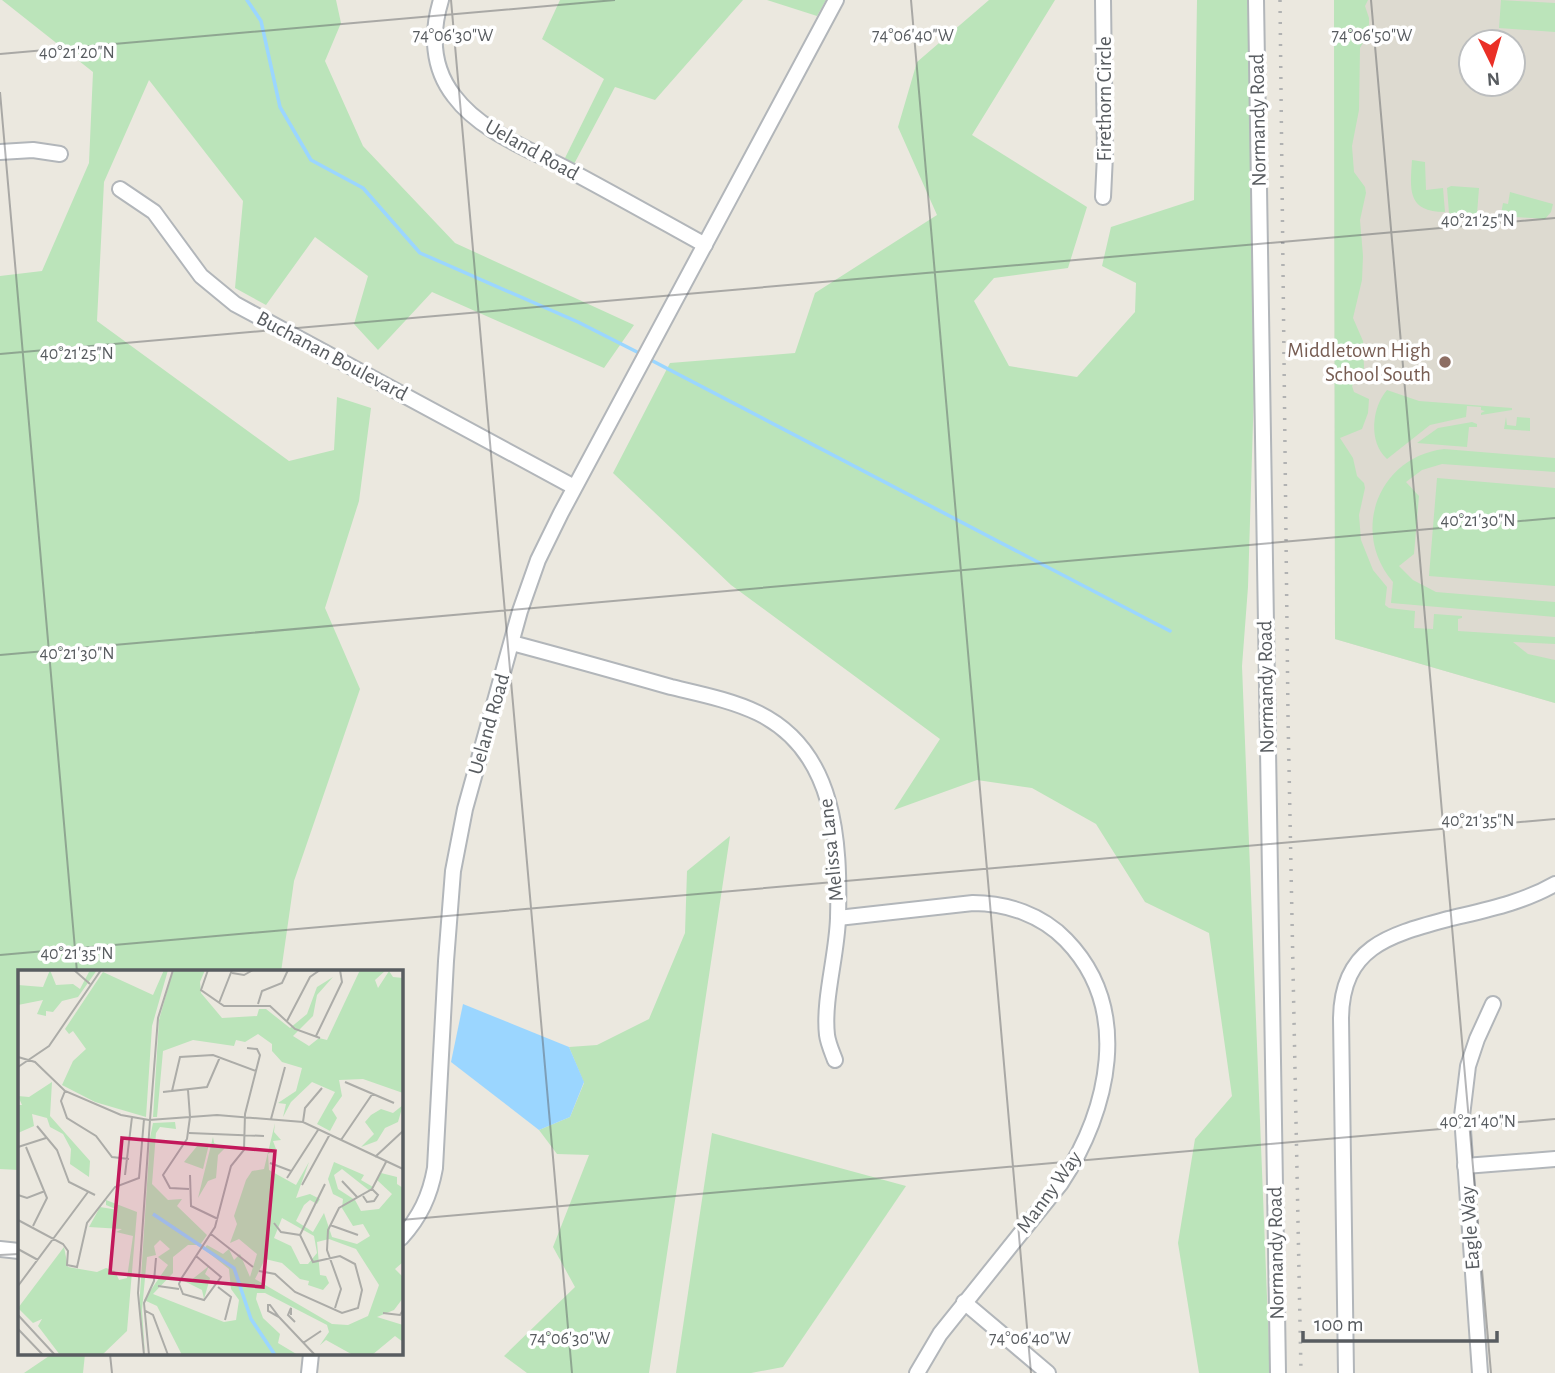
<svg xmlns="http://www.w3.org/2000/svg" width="1555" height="1373" viewBox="0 0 1555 1373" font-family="'Alegreya Sans',sans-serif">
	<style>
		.education { fill: #dddad0; fill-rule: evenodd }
		.green { fill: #bbe4ba }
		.water { fill: #9bd6ff }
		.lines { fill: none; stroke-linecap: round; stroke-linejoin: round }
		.stream { stroke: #9bd6ff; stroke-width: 3.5 }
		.minor-casing { stroke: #b2b6ba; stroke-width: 18 }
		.minor { stroke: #fff; stroke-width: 14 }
		.rail { stroke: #b1b2b2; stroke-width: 3.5; stroke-dasharray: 2 9; stroke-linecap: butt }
		.ticks { fill: none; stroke: #585c60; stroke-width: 2; stroke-opacity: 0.45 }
		.education-dot { fill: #8d6e63; stroke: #fff; stroke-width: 2.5 }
		.labels { text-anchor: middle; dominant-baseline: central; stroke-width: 7; stroke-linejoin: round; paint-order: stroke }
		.street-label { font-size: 21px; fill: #585c60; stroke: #fff }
		.education-label { font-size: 21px; fill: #785e54; stroke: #fff; text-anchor: end }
		.inset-river { fill: none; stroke: #9bd6ff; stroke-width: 3.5 }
		.inset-road { fill: none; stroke: #acaca8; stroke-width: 2 }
		.view { fill: #c2185b; fill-opacity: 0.15; stroke: #c2185b; stroke-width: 3.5 }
		.inset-edge { fill: none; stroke: #585c60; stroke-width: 3.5 }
		.ticks-label { font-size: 18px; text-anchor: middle; fill: #585c60; stroke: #fff; stroke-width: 7; stroke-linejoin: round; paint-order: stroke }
	</style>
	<rect width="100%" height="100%" fill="#ebe8df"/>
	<path class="education" d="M 1334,0 L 1555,0 L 1555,703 L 1335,639 ZM 1471,42 L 1513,42 L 1513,84 L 1471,84 Z"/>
	<g class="green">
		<path d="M 2,0 L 336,0 L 341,23 L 325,61 L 363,146 L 455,243 L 634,325 L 604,368 L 432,292 L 378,350 L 354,324 L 368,276 L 315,237 L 266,305 L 235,288 L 243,201 L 149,80 L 104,182 L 97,321 L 289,461 L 334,450 L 337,397 L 371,408 L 359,501 L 325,608 L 360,689 L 294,881 L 281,972 L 19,972 L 19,1170 L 0,1169 L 0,276 L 42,271 L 89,163 L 93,72 Z"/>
		<path d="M 560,0 L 743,0 L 655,100 L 615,87 L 574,164 L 565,158 L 604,79 L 542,39 Z"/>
		<path d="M 767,0 L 826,0 L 817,16 Z"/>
		<path d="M 989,0 L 1055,0 L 972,135 L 1087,207 L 1068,268 L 994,278 L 974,301 L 1009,366 L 1077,377 L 1135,312 L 1136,283 L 1102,266 L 1111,227 L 1194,200 L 1197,0 L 1249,0 L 1259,225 L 1248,587 L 1242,666 L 1270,1373 L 1199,1373 L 1178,1243 L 1195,1139 L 1232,1096 L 1209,933 L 1145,902 L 1096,824 L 1032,788 L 977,780 L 894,810 L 940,739 L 731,585 L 613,473 L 670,363 L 795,353 L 815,293 L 937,215 L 898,127 L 917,62 Z"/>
		<path d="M 1334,0 L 1368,0 L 1365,6 L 1369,18 L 1369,32 L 1360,48 L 1359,110 L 1352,146 L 1354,172 L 1365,187 L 1366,193 L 1360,220 L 1363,256 L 1362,280 L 1353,318 L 1363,341 L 1364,367 L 1363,372 L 1352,386 L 1354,392 L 1369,399 L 1368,413 L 1362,429 L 1340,438 L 1353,458 L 1357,476 L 1364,483 L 1365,488 L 1359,515 L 1361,540 L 1373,570 L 1387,587 L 1385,605 L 1389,608 L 1415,611 L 1414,628 L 1433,629 L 1434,614 L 1462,616 L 1462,618 L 1458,619 L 1458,631 L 1555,637 L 1555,644 L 1513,642 L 1528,654 L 1555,660 L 1555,703 L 1335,639 Z"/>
		<path d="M 1501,0 L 1555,3 L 1555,32 L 1499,28 Z"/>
		<path d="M 1412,160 L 1425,162 L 1426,190 L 1443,188 L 1445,212 C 1407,212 1410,190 1412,160 Z"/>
		<path d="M 1451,186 L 1479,188 L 1477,214 L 1449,213 L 1447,188 Z"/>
		<path d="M 1510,192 L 1553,204 L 1551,212 L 1545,219 L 1503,216 L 1501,214 L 1503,203 L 1508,204 Z"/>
		<path d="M 1387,390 L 1419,401 L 1512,408 L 1512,410 L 1481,415 L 1481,413 L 1485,411 L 1481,410 L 1481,407 L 1467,406 L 1466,417 L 1430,425 L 1387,459 C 1368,442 1372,407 1387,390 Z"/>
		<path d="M 1506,417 L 1507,425 L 1516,426 L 1517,417 L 1530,418 L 1530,431 L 1504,429 Z"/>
		<path d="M 1472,422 L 1477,424 L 1477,427 L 1469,427 L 1467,447 L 1417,443 L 1438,428 Z"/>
		<path d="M 1444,449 L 1555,458 L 1555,472 L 1442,464 L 1422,470 L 1406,482 L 1419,496 L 1414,554 L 1399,566 L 1413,580 L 1436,592 L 1555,602 L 1555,617 L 1391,603 L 1393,582 C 1350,532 1378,457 1444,449 Z"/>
		<path d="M 1437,478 L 1555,488 L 1555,586 L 1429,576 Z"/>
		<path d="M 730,836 L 649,1373 L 527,1373 L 504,1356 L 575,1287 L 553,1247 L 589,1155 L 557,1154 L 539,1130 L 570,1117 L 584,1083 L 569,1047 L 597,1045 L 649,1019 L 685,933 L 687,871 Z"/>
		<path d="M 712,1133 L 906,1186 L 783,1367 L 751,1373 L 676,1373 Z"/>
		<path d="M 52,1354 L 85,1354 L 83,1373 L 24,1373 Z"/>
	</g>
	<path class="water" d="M 463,1004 L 569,1047 L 584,1082 L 570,1117 L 539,1130 L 451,1062 Z"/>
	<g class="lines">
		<g class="stream">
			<path d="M 247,0 L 261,21 L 280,107 L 311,160 L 363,188 L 420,253 L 578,322 L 641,354"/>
			<path d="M 647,358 L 1170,631"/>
		</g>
		<defs>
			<g id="minor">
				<path d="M 441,0 C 431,33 432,68 454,96 C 480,131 527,148 565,168 C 612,193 658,219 705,245"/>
				<path d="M 1256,0 L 1278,1373"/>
				<path d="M 0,152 L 33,150 L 60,154"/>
				<path d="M 120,189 L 154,212 L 201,276 L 235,304 L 574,487"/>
				<path d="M 1103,197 L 1105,155 L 1103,0"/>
				<path d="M 512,643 C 565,657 618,672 671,687 C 700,694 731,700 758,713 C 836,751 840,841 838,918 C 837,955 823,1000 827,1035 C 828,1043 832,1052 835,1060"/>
				<path d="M 838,918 L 973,903 C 1007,903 1042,915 1066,940 C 1133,1009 1109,1110 1061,1183 L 940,1334 L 917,1373"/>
				<path d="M 1465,1166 L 1555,1159"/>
				<path d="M 401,1238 C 420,1217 430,1196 435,1168 L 446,961 L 453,871 L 465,809 L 520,611 L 538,560 L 561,513 L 836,0"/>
				<path d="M 0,1249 L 19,1251"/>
				<path d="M 964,1302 L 1048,1373"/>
				<path d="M 309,1373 L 311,1354"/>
				<path d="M 1346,1373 L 1341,1018 C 1342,947 1389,935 1448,919 C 1485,910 1522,903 1555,884"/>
				<path d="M 1480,1373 L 1462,1116 L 1468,1066 L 1477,1039 L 1493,1004"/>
			</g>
		</defs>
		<use href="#minor" class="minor-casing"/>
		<use href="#minor" class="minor"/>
		<path class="rail" d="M 1280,0 L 1288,716 L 1301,1373"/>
	</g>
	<path class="ticks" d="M 451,0 L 572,1373M 911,0 L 1031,1373M 1371,0 L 1491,1373M 0,54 L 615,0M 0,92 L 77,972M 0,354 L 1555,218M 0,655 L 1555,518M 0,955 L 1555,819M 401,1220 L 1555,1119M 0,1255 L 19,1254M 110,1354 L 112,1373"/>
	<circle class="education-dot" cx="1445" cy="362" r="7"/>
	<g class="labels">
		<g class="street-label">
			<text transform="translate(1104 99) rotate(-90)">Firethorn Circle</text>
			<text transform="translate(1258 120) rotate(-91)">Normandy Road</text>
			<text transform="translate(532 150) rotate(29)">Ueland Road</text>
			<text transform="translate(332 356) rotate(28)">Buchanan Boulevard</text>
			<text transform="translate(1266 687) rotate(-91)">Normandy Road</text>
			<text transform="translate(489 724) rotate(-74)">Ueland Road</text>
			<text transform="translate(831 850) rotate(-96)">Melissa Lane</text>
			<text transform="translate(1049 1192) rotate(-54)">Manny Way</text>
			<text transform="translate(1470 1228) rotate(-94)">Eagle Way</text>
			<text transform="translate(1276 1253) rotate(-91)">Normandy Road</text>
		</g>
		<g class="education-label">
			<text x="1431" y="350">Middletown High<tspan x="1431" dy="24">School South</tspan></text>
		</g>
	</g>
	<g transform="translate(18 970)">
		<rect width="385" height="385" fill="#ebe8df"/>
		<path d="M 32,0 L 38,15 L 55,14 L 62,19 L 72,0 L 79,0 L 60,27 L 44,31 L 35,42 L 28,41 L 28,46 L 19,44 L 25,30 L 0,35 L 0,15 L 25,17 ZM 146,0 L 150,0 L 134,56 L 128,147 L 77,132 L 44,115 L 55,91 L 68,79 L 55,61 L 51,64 L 47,59 L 85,2 L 135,25 ZM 155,0 L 187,0 L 182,12 L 183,23 L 204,48 L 239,46 L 241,39 L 248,39 L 272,58 L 289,44 L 299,17 L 315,7 L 299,25 L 295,46 L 275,66 L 291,76 L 301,68 L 309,70 L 342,0 L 368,0 L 357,10 L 360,18 L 371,1 L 375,7 L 385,8 L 385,123 L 345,109 L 321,110 L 324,126 L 314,140 L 319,148 L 312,161 L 299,154 L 317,122 L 294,112 L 273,132 L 265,147 L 268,134 L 260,133 L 278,121 L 284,98 L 264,92 L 254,81 L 254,74 L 240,64 L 227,72 L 218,70 L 216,76 L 175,70 L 145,81 L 139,147 L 135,147 L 141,50 ZM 34,112 L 32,146 L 72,191 L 71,207 L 52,194 L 53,179 L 45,164 L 32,157 L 29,148 L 14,144 L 16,156 L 0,163 L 0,135 L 4,135 L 0,126 L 11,127 ZM 385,135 L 380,152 L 367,158 L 359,171 L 343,177 L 356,164 L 347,152 L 353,145 L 363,139 L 375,143 ZM 157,152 L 158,159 L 142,157 L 138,163 L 134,214 L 150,230 L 164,229 L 159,236 L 189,265 L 182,275 L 170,275 L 155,287 L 155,303 L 135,324 L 206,352 L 218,350 L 221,330 L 213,319 L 211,299 L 186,279 L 189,275 L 205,284 L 211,279 L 216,290 L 222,284 L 232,307 L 239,284 L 221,269 L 212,273 L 219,254 L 216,246 L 228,210 L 234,201 L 246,199 L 257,153 L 256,162 L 263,170 L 255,171 L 258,179 L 250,184 L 251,200 L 278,215 L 291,192 L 278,228 L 292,224 L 302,229 L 299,234 L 292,230 L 286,235 L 278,251 L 295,262 L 306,243 L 314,267 L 339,274 L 352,266 L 345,254 L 335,256 L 324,238 L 325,229 L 315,224 L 310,209 L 316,192 L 346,205 L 343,210 L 355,217 L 352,221 L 324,199 L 316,205 L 320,219 L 337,230 L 343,241 L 361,239 L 374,224 L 359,210 L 363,203 L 379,207 L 379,214 L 385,218 L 385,292 L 377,299 L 385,307 L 385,328 L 376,340 L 359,347 L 385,355 L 385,372 L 377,366 L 354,385 L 335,385 L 308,370 L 302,375 L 311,362 L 309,355 L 247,323 L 239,323 L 238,329 L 245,348 L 262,364 L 260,373 L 280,385 L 164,385 L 139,336 L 126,330 L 150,295 L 140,287 L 152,279 L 142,270 L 136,276 L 138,285 L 129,287 L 124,340 L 127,385 L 121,339 L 132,168 L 135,153 ZM 264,248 L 296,266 L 299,283 L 290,294 L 282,294 L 273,276 L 256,268 ZM 311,269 L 338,279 L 361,315 L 350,346 L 330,355 L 314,354 L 237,309 L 247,289 L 264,293 L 282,309 L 291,311 L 290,315 L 305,320 L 311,313 L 308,306 L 302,305 L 299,272 ZM 195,167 L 196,173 L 207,178 L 200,185 L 198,208 L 190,211 L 180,228 ZM 191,174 L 185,199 L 166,192 L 180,175 ZM 88,230 L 119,242 L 109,361 L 84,385 L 42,385 L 20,356 L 24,349 L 15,353 L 0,338 L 46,277 L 50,297 L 79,302 L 88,298 L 97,301 L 101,310 L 109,308 L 115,266 L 98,262 L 104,259 L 71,257 L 82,237 L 100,240 L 88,235 ZM 191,296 L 187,304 L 192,308 L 186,329 L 184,320 L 164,310 L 172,311 Z" fill="#bbe4ba" fill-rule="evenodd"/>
		<path class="inset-river" d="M 135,244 L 216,298 L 233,349 L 257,385"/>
		<path class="inset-road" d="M 56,0 L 72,14M 190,0 L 183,20 L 206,36 L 252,36 L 277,59 L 302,68M 214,3 L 226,5 L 235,0M 201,33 L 214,0M 240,34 L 244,21 L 264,13 L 270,0M 269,51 L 292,7 L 302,0M 298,66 L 324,12 L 322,0M 0,87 L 17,92 L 47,121 L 103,145 L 131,150 L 199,145 L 285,152 L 385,199M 0,97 L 31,76 L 83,0M 327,112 L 376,133M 170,120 L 172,147M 47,121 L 43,131 L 49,148 L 78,166 L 94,187 L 111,189M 154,121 L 162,87 L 195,85 L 238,101M 145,122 L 189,117 L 202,87M 253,149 L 267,97M 285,152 L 287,138 L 304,118M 19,156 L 39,180 L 51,212 L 77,225M 171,163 L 246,166M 323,170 L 355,123M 0,177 L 28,168M 8,177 L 29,228 L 15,256M 357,187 L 385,161M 252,193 L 273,201M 107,205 L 114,147M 172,205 L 173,236 L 200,249M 269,208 L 300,160M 324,211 L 340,228M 284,215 L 312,164M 171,219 L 152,218 L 145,205 L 169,169 L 172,147M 0,225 L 9,228 L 27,221M 345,226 L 349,232 L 356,231 L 360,225 L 354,219M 0,250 L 45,274 L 50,281 L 49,295 L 59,297 L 69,253 L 97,217 L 121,208 L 126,149M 256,253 L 263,262 L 282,265M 312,255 L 340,265M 193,264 L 235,297M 0,279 L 20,290M 178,286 L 203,307 L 186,330 L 165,324 L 161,314 L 163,309 L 197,257 L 213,196 L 226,180 L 227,144 L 242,85 L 239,79 L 229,78M 241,301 L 257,304 L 277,322 L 324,343 L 340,338 L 344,320 L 337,294 L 322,286 L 295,292 L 282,265 L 307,214M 0,316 L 70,222M 140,316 L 161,319M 200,317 L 213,327 L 207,350M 250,335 L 252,335 L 261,347 L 250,341 ZM 317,338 L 323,319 L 309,280 L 310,260 L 321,238 L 354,219 L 368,192M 126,340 L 135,345 L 150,385M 365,343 L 382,345 L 385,340M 0,345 L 37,385M 273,345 L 273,338 L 270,345 L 277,352M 261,347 L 297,385M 0,359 L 25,385M 285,373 L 303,361M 126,385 L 120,323 L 132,150 L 140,48 L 155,0M 131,385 L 126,333 L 136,311 L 138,288"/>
		<path class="view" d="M 104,168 L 257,181 L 245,317 L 92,303 Z"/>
		<rect width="385" height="385" class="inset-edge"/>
	</g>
	<g class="ticks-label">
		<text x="453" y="41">74°06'30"W</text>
		<text x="913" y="41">74°06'40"W</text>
		<text x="1372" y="41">74°06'50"W</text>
		<text x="77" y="58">40°21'20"N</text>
		<text x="1478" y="226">40°21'25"N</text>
		<text x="77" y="359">40°21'25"N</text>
		<text x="1478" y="526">40°21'30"N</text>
		<text x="77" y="659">40°21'30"N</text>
		<text x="1478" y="826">40°21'35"N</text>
		<text x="77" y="959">40°21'35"N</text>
		<text x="1478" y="1127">40°21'40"N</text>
		<text x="570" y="1344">74°06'30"W</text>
		<text x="1030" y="1344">74°06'40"W</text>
	</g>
	<g transform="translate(1492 63) rotate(175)"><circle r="33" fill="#ffffff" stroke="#bcbebf" stroke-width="2"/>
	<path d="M0-5L12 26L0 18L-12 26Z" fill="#ea2f26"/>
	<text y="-10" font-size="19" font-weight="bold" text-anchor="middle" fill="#585c60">N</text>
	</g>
	<path d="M1303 1331v10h194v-10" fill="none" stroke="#585c60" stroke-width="3.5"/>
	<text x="1314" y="1331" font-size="21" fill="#585c60" stroke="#ffffff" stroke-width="5" paint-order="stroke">100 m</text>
</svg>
